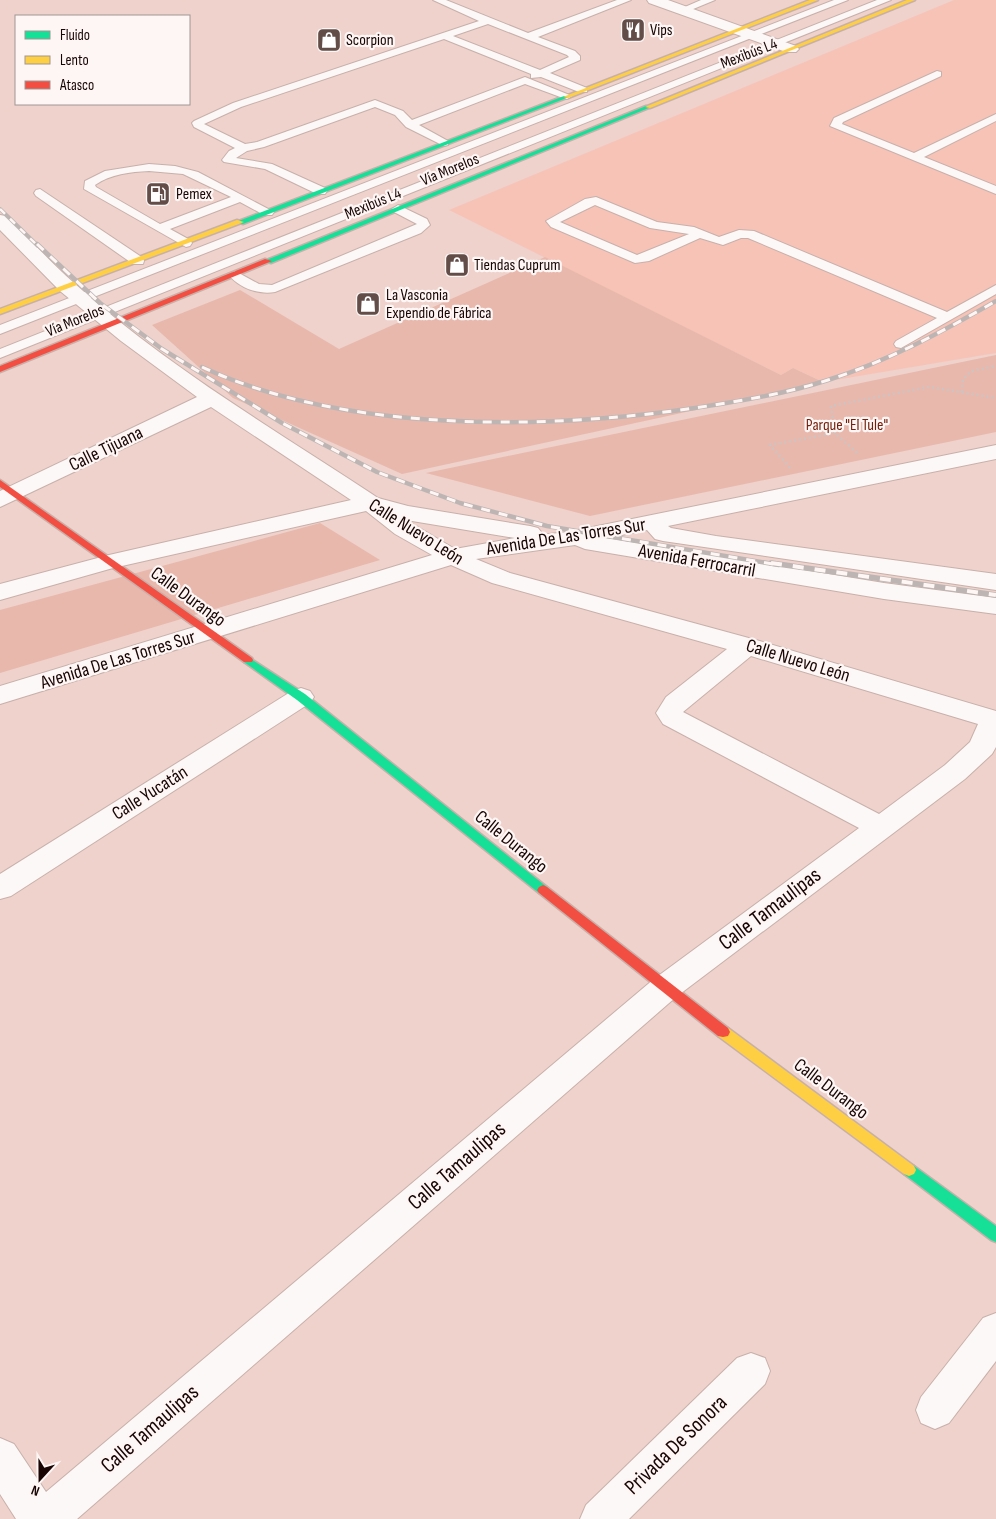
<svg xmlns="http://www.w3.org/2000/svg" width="996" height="1519" viewBox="0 0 996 1519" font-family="'Sofia Sans Condensed',sans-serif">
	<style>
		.built { fill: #f7c3b7 }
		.green { fill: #e8b8ac }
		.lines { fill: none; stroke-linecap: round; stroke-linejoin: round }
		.lane-casing { stroke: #c8b0aa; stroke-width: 2 }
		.street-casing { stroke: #c8b0aa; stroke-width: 2 }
		.fast-casing { stroke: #c8b0aa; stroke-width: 3 }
		.slow-casing { stroke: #c8b0aa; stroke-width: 3 }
		.jam-casing { stroke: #c8b0aa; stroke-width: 3 }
		.path { stroke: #cdc4c2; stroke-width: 2.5; stroke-dasharray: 2 3; stroke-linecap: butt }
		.lane { fill: #fcf8f7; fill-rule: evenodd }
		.street { fill: #fcf8f7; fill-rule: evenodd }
		.fast { fill: #16e098; fill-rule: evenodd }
		.slow { fill: #ffcf43; fill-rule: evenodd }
		.jam { fill: #f24e42; fill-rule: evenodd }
		.rail-far2-casing { stroke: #bdb5b3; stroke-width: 4 }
		.rail-far1-casing { stroke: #bdb5b3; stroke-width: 4.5 }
		.rail-casing { stroke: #bdb5b3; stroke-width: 5.5 }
		.rail-far2 { stroke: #fdf6f5; stroke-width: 2.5; stroke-dasharray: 7; stroke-linecap: butt }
		.rail-far1 { stroke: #fdf6f5; stroke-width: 3; stroke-dasharray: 9; stroke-linecap: butt }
		.rail { stroke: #fdf6f5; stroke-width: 4; stroke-dasharray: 11; stroke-linecap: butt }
		.labels { text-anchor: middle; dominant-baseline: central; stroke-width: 4.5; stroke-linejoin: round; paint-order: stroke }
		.far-poi-label { font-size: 16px; fill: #180503; stroke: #fdf6f5; text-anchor: start }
		.far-street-label { font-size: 16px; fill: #180503; stroke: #fdf6f5 }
		.far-park-label { font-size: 16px; fill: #75200c; stroke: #fdf6f5 }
		.street-label { font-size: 19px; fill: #180503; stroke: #fdf6f5 }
		.near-street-label { font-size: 22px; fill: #180503; stroke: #fdf6f5 }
	</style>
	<rect width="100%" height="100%" fill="#eed2cb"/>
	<path class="built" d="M 954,0 L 996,0 L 996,353 L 823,382 L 793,368 L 781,375 L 449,210 Z"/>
	<g class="green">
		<path d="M 545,257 L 781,375 L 793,368 L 823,382 L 402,474 L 233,398 L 152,325 L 240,290 L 339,349 Z"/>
		<path d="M 996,355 L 996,432 L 590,516 L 426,473 Z"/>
		<path d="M 320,523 L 380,560 L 0,673 L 0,610 Z"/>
	</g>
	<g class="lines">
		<defs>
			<g id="lane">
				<path d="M 433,0 L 446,0 L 528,33 L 617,0 L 631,0 L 538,37 L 575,51 L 580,56 L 580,60 L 550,73 L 587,88 L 587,92 L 579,92 L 541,77 L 531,78 L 531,74 L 444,39 L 241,107 L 204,124 L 245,144 L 257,142 L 375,100 L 403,111 L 412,120 L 525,77 L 572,96 L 567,99 L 563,98 L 525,84 L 419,125 L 448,141 L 448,145 L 444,146 L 406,127 L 395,115 L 375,107 L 264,147 L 247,151 L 236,158 L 272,164 L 325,188 L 327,191 L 325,194 L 317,194 L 265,169 L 224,162 L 222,160 L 229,151 L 235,148 L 194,127 L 192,123 L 194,121 L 233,103 L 479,21 ZM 488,24 L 567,55 L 569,57 L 540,70 L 453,36 Z"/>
				<path d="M 701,0 L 715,0 L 686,12 L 678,10 Z"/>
				<path d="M 834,0 L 848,0 L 0,334 L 0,325 Z"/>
				<path d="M 877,0 L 891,0 L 0,358 L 0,349 Z"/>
				<path d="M 937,71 L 941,72 L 941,76 L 843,122 L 842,124 L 914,153 L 996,114 L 996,121 L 924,157 L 996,186 L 996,194 L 830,126 L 834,118 Z"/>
				<path d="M 149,164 L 175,166 L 198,172 L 274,212 L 272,215 L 264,215 L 240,202 L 170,229 L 190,240 L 192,243 L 190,246 L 186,247 L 84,189 L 85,181 L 105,171 ZM 149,171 L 183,174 L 231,197 L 160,224 L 96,187 L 95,185 C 111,174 130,172 149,171 Z"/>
				<path d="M 40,189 L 143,258 L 144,261 L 143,264 L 133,264 L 36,196 L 34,193 L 36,190 Z"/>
				<path d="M 596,197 L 657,222 L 694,227 L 719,237 L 739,230 L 754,231 L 947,312 L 996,285 L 996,294 L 901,348 L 896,347 L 894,344 L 896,341 L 937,318 L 748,238 L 741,238 L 723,245 L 700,238 L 649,261 L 635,263 L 551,227 L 546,221 L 585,199 ZM 595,205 L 650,228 L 689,234 L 637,255 L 560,222 Z"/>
				<path d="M 398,205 L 427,219 L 430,225 L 421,233 L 275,292 C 259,295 239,288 229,275 L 235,271 L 259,284 L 272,285 L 417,224 L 394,212 L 392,209 Z"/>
			</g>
			<g id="street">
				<path d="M 647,0 L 668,0 L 796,46 L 799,49 L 796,52 L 786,52 L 649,3 Z"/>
				<path d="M 0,215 L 6,216 C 29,238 50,262 74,283 C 166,366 275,430 378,498 L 408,506 L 530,526 L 538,528 L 542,533 L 540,535 L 568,532 L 996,445 L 996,459 L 668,526 L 671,528 L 716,536 L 996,574 L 996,590 L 663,541 L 655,539 L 647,530 L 606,538 L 884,583 L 996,598 L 996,614 L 884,599 L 585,549 L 575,545 L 476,559 L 510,573 L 756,640 L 996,711 L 996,747 L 992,754 L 965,779 L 676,997 L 77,1519 L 16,1519 L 0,1494 L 0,1438 L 14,1444 L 46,1492 L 654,979 L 859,828 L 663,724 L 656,713 L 666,697 L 727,649 L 492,583 L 451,565 L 0,704 L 0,686 L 432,555 L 395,534 L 366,511 L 113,568 L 0,600 L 0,584 L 109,555 L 351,500 L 211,407 L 0,507 L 0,491 L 197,397 L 121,341 L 60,291 L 0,230 ZM 406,520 L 515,538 L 455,549 ZM 751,656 L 978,724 L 970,742 L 945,765 L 879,814 L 683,712 Z"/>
				<path d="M 301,688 L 310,691 L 314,697 L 310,703 L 11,896 L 0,899 L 0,874 L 292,691 Z"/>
				<path d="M 996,1313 L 996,1361 L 949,1423 L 935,1429 L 921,1423 L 916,1410 L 921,1397 L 983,1318 Z"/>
				<path d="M 751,1353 L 765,1358 L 770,1371 L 765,1384 L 629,1519 L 580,1519 L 586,1505 L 737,1358 Z"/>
			</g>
			<g id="fast">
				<path d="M 564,96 L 569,97 L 243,224 L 236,222 Z"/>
				<path d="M 646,106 L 651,107 L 271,263 L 264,261 Z"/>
				<path d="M 248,657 L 305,694 L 547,887 L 549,890 L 547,893 L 539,893 L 297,700 L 244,662 L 243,660 Z"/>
				<path d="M 909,1164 L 914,1166 L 996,1226 L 996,1242 L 991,1240 L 904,1174 L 902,1170 L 904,1166 Z"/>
			</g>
			<g id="slow">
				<path d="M 810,0 L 818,0 L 568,98 L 563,97 Z"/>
				<path d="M 907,0 L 915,0 L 650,108 L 645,107 Z"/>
				<path d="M 237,220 L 244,222 L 0,314 L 0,309 Z"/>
				<path d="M 723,1027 L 728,1028 L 914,1166 L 916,1170 L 914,1174 L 909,1176 L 904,1174 L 718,1036 L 716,1032 L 718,1028 Z"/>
			</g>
			<g id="jam">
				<path d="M 265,259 L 272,261 L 0,372 L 0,366 Z"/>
				<path d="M 0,480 L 252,658 L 253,660 L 252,662 L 244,662 L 0,487 Z"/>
				<path d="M 543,885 L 547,887 L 728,1028 L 730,1032 L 728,1036 L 723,1037 L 718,1036 L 539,893 L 537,890 L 539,887 Z"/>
			</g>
		</defs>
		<use href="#lane" class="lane-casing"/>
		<use href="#street" class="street-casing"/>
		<use href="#fast" class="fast-casing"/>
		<use href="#slow" class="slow-casing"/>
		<use href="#jam" class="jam-casing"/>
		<g class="path">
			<path d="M 962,392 L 963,379 L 972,371 L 996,366"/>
			<path d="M 857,453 L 835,433 L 831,406 L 929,387 L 996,398"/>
			<path d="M 790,468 L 770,445 L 835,433"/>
		</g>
		<use href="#lane" class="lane"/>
		<use href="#street" class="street"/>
		<use href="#fast" class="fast"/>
		<use href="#slow" class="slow"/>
		<use href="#jam" class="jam"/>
		<defs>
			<path id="rail-far2" d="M 0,209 L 38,246"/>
			<g id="rail-far1">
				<path d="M 37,244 L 100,303 L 162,349 L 282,423 L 377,472 L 460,503 L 547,526 L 779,565"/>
				<path d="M 202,367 C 343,433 544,430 695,408 C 739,401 785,394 828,380 C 888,361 942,332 996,301"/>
			</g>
			<path id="rail" d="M 771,563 L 996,595"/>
		</defs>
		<use href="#rail-far2" class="rail-far2-casing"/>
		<use href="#rail-far1" class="rail-far1-casing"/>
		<use href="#rail" class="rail-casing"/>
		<use href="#rail-far2" class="rail-far2"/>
		<use href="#rail-far1" class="rail-far1"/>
		<use href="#rail" class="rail"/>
	</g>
	<defs>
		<symbol id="restaurant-square" viewBox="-11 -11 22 22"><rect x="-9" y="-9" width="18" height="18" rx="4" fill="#634d49" stroke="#fdf6f5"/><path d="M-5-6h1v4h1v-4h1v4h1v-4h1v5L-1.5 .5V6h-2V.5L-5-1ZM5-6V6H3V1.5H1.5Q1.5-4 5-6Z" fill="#fff"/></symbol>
		<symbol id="shop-square" viewBox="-11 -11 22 22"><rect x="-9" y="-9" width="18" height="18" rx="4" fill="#634d49" stroke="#fdf6f5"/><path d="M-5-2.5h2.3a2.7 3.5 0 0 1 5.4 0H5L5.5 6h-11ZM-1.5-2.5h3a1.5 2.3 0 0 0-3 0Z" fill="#fff"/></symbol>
		<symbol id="fuel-square" viewBox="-11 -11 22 22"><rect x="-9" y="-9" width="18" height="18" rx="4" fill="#634d49" stroke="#fdf6f5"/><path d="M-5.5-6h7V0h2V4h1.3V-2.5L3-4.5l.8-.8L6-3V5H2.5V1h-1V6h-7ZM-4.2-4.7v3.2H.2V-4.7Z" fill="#fff"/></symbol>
	</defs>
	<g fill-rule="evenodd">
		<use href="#restaurant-square" x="619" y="16" width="28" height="28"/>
		<use href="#shop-square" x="315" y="26" width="28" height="28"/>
		<use href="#fuel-square" x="144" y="180" width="28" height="28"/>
		<use href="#shop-square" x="443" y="251" width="28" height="28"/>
		<use href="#shop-square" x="354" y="290" width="28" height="28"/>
	</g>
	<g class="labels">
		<g class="far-poi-label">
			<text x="650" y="30">Vips</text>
			<text x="346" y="40">Scorpion</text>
			<text x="176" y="194">Pemex</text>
			<text x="474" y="265">Tiendas Cuprum</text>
			<text x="386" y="295">La Vasconia<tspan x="386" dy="18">Expendio de Fábrica</tspan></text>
		</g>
		<g class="far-street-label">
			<text transform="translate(749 54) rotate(-21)">Mexibús L4</text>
			<text transform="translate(450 170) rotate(-22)">Vía Morelos</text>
			<text transform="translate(373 204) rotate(-22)">Mexibús L4</text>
			<text transform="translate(75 321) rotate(-22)">Vía Morelos</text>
		</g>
		<g class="far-park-label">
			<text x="847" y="425">Parque "El Tule"</text>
		</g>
		<g class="street-label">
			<text transform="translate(106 449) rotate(-26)">Calle Tijuana</text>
			<text transform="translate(416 532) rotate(32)">Calle Nuevo León</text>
			<text transform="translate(566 537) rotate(-9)">Avenida De Las Torres Sur</text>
			<text transform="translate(697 561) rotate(10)">Avenida Ferrocarril</text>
			<text transform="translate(188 597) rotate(36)">Calle Durango</text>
			<text transform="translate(118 660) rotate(-17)">Avenida De Las Torres Sur</text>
			<text transform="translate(798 661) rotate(17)">Calle Nuevo León</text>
			<text transform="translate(150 793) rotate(-32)">Calle Yucatán</text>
			<text transform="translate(511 842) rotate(39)">Calle Durango</text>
			<text transform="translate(831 1089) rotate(37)">Calle Durango</text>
		</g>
		<g class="near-street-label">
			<text transform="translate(770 909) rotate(-37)">Calle Tamaulipas</text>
			<text transform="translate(457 1166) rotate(-41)">Calle Tamaulipas</text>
			<text transform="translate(150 1429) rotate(-41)">Calle Tamaulipas</text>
			<text transform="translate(676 1445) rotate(-44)">Privada De Sonora</text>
		</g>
	</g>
	<rect x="15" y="15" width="175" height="90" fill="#fdf6f5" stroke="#a19694"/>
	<rect x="25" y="31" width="25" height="8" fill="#16e098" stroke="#a19694"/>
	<text x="60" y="40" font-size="15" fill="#180503">Fluido</text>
	<rect x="25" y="56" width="25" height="8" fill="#ffcf43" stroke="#a19694"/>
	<text x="60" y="65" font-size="15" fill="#180503">Lento</text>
	<rect x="25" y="81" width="25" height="8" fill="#f24e42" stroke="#a19694"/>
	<text x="60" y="90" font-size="15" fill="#180503">Atasco</text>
	<g transform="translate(40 1479) rotate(201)" stroke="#fdf6f5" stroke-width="4" paint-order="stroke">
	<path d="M0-4L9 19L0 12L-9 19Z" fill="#180503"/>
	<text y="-8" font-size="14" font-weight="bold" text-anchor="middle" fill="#180503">N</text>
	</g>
</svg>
